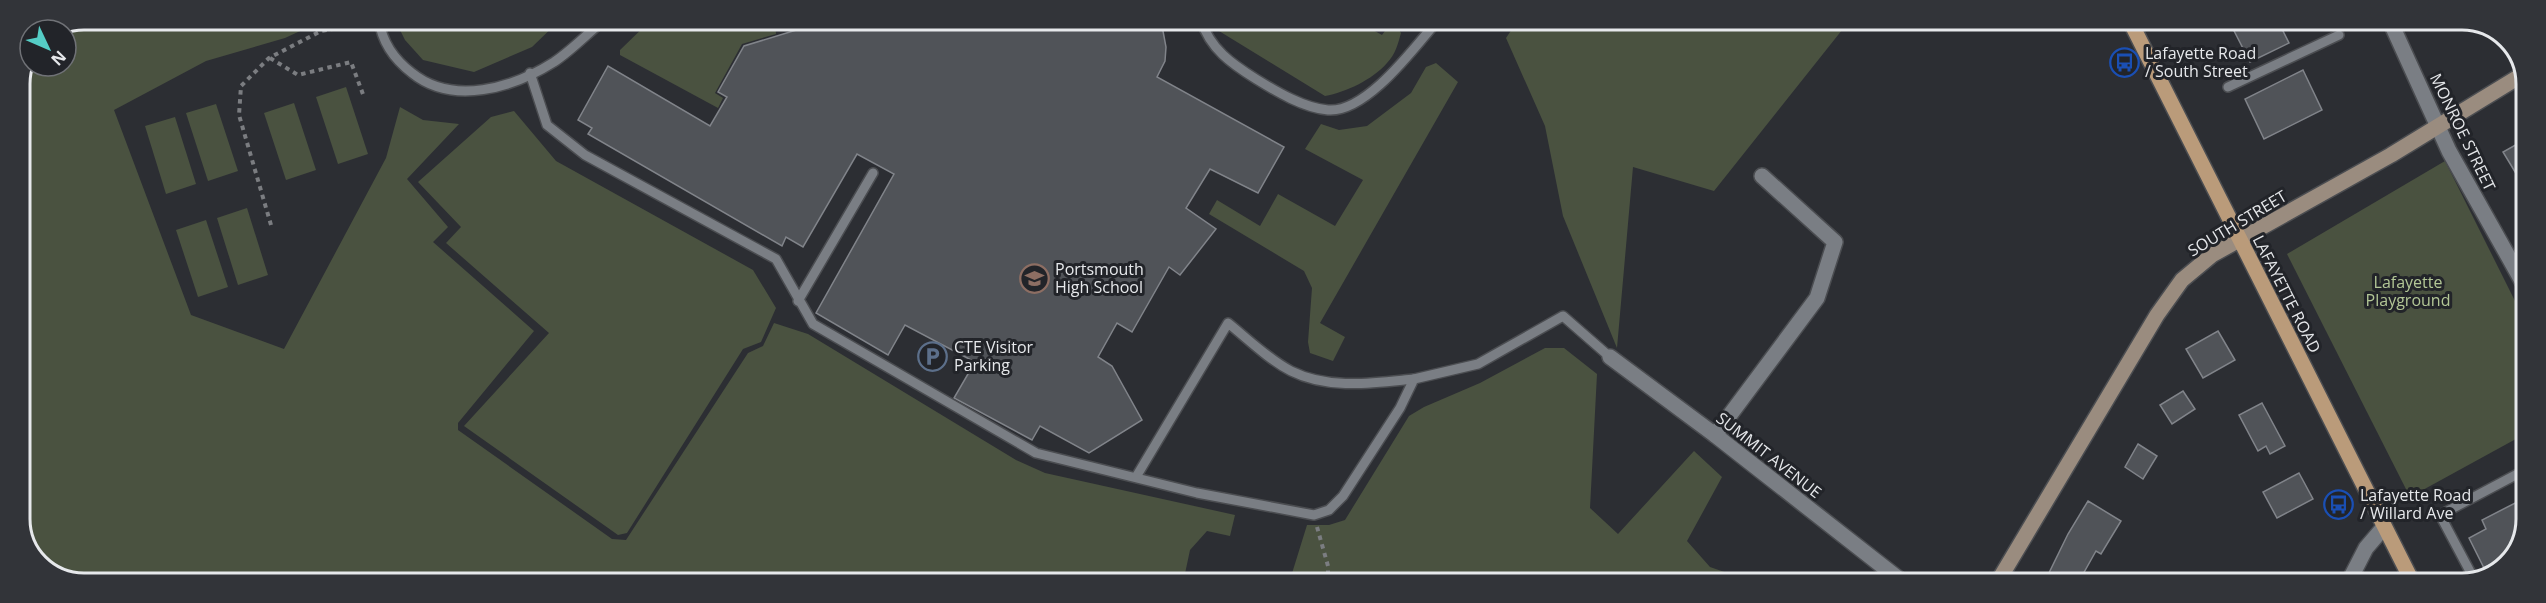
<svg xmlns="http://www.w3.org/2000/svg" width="2546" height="603" viewBox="0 0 2546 603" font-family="'Open Sans',sans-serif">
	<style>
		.green { fill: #4a5240 }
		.building { fill: #505358; stroke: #81848a; stroke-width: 1.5 }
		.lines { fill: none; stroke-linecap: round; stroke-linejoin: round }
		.lane-casing { stroke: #4b4d51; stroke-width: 12 }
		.street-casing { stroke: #4b4d51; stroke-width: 18 }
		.secondary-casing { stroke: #4b4d51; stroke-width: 18 }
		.primary-casing { stroke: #4b4d51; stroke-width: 18 }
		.path { stroke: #7b7d81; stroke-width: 4; stroke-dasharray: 4.5 4.5; stroke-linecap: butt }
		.lane { stroke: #7a7e84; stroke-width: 9 }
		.street { stroke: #7a7e84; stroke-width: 15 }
		.secondary { stroke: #9a8c7f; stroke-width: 15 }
		.primary { stroke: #ba9b7a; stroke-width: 15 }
		.labels { text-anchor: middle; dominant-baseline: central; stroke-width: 6; stroke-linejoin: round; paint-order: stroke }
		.poi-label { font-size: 16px; fill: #e6e8eb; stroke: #222429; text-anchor: start }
		.street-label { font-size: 16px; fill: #e6e8eb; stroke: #222429 }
		.park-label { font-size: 16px; fill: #b3c796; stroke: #222429 }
		.rim { fill: none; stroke: #e6e8eb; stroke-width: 3 }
	</style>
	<rect width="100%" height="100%" fill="#2c2e33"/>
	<g class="green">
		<path d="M 84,20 L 324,20 L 285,38 L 206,61 L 114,110 L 191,315 L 284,349 L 386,158 L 400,107 L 423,120 L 459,124 L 407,179 L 448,227 L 433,242 L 534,331 L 458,423 L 458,430 L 612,539 L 626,540 L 748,353 L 763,346 L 774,323 L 808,334 L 1016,460 L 1045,473 L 1235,515 L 1230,536 L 1207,531 L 1190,550 L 1183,583 L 71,582 L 36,562 L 20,527 L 20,84 L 30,59 L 30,66 L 66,66 L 66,30 L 59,30 Z"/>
		<path d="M 395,20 L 560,20 L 532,47 L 474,72 L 423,60 L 405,40 Z"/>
		<path d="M 651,20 L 775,20 L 776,34 L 742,44 L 715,93 L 723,98 L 718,108 L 620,55 L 620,50 Z"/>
		<path d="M 1221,20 L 1355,20 L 1382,35 L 1393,20 L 1401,33 C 1398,44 1395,55 1387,63 C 1372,80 1346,92 1325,96 L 1219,31 Z"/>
		<path d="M 1518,20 L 1850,20 L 1714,191 L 1633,167 L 1617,348 L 1563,216 L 1545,126 L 1506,38 Z"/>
		<path d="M 1436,63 L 1458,82 L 1320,323 L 1345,337 L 1333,361 L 1310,353 L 1308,342 L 1312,288 L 1304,271 L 1209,214 L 1217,200 L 1260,226 L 1278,194 L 1335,226 L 1363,180 L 1305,149 L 1321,124 L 1339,130 L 1367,126 L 1411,93 L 1426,67 Z"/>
		<path d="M 346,87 L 368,154 L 338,164 L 316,97 Z"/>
		<path d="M 294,103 L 316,170 L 286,180 L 264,113 Z"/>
		<path d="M 216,104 L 238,171 L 208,181 L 186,113 Z"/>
		<path d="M 514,111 L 556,161 L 753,270 L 776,308 L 761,342 L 743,349 L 627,533 L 618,535 L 464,426 L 549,333 L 446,243 L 461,227 L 418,182 L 491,117 Z"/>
		<path d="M 175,117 L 196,184 L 166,194 L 145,126 Z"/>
		<path d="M 2445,161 L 2526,323 L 2525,434 L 2410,497 L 2287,254 Z"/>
		<path d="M 247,208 L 268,275 L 238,285 L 217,218 Z"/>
		<path d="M 206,220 L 228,287 L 198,297 L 176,230 Z"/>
		<path d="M 1545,348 L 1564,348 L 1597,374 L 1590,508 L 1618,534 L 1694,451 L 1722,477 L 1687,541 L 1710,567 L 1756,583 L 1289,583 L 1307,525 L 1329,525 L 1345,520 L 1409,416 L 1424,407 L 1480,383 Z"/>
	</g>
	<g class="building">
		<path d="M 811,20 L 1154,20 L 1163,31 L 1166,47 L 1165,61 L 1157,77 L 1284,147 L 1258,193 L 1210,169 L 1186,208 L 1216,229 L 1180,275 L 1169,267 L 1132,332 L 1117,323 L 1098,357 L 1112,366 L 1142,420 L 1089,453 L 1040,426 L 1032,440 L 954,398 L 975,362 L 905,325 L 888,355 L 816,313 L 894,174 L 857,154 L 803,247 L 786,237 L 782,246 L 588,134 L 592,128 L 578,120 L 608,66 L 710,126 L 727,97 L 718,92 L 744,46 L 806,27 Z"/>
		<path d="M 2229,21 L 2278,21 L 2289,43 L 2250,62 Z"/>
		<path d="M 2303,70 L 2322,110 L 2264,139 L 2245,99 Z"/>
		<path d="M 2526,139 L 2526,190 L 2503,152 Z"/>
		<path d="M 2218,331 L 2235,360 L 2203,378 L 2186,349 Z"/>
		<path d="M 2183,391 L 2195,409 L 2172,424 L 2160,405 Z"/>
		<path d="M 2262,403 L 2285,446 L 2270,454 L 2266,446 L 2258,451 L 2239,415 Z"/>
		<path d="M 2138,444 L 2157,456 L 2143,479 L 2125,467 Z"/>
		<path d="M 2299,473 L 2313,499 L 2277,518 L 2263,492 Z"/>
		<path d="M 2525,498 L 2525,532 L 2511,554 L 2484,568 L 2469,538 L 2486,529 L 2482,520 Z"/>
		<path d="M 2088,501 L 2121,521 L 2101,554 L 2096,551 L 2078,583 L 2058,583 L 2047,577 L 2068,534 Z"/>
	</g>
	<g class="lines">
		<defs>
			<g id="lane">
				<path d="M 379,20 C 382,42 395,60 412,73 C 453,106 513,88 554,62 C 572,50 588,33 604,20"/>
				<path d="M 1201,20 C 1210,49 1232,64 1256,79 C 1277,92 1304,108 1328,110 C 1365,113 1411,52 1433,26 L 1426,20"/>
				<path d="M 530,73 L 547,125 L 585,155 L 776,259 L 813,324 L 1036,453 L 1197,493 L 1314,515 L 1329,510 L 1343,496 L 1400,408 L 1414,379 L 1478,364 L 1563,316 L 1610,357"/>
				<path d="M 2228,87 L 2339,35"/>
				<path d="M 798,301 L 873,173"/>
				<path d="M 1136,477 L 1228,323 C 1248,339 1268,359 1291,371 C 1329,390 1373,383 1414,379"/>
				<path d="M 2474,579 L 2440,515 L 2525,470"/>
			</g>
			<g id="street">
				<path d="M 2390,21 L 2449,151 L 2526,288"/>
				<path d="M 1610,357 L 1715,435 L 1904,583"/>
				<path d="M 1715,435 L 1817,298 L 1835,242 L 1762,176"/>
				<path d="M 2348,583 L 2366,548 L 2384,527"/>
			</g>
			<path id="secondary" d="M 1997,583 L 2157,315 L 2182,280 L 2212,255 L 2391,155 L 2525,73"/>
			<path id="primary" d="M 2130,21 L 2413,583"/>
		</defs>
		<use href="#lane" class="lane-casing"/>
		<use href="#street" class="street-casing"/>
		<use href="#secondary" class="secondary-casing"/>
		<use href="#primary" class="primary-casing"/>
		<g class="path">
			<path d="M 781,20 L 781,24"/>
			<path d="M 270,58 L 298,75 L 351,62 L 364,97"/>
			<path d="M 271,225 L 239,115 L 241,86 L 269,58 L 321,31 L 367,23"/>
			<path d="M 1317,527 L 1328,566 L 1328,583"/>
		</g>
		<use href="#lane" class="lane"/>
		<use href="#street" class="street"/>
		<use href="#secondary" class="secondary"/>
		<use href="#primary" class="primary"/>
	</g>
	<defs>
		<symbol id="bus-ring" viewBox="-11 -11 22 22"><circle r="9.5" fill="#222429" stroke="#1a4fb4" stroke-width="1.5"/><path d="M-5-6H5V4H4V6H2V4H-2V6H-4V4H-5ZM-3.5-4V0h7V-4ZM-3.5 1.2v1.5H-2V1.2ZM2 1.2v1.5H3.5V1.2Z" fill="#1a4fb4"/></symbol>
		<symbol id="school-ring" viewBox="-11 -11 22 22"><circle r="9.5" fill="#222429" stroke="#8d6e63" stroke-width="1.5"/><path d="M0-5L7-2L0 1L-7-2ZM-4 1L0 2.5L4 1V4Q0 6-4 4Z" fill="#8d6e63"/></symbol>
		<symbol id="parking-ring" viewBox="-11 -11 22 22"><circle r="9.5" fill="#222429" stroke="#5c6f8a" stroke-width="1.5"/><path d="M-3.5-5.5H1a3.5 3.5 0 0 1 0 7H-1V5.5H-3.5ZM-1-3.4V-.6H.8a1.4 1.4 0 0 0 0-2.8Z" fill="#5c6f8a"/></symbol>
	</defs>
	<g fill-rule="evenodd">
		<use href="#bus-ring" x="2108" y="46" width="33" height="33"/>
		<use href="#school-ring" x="1018" y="262" width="33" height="33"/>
		<use href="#parking-ring" x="916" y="340" width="33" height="33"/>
		<use href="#bus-ring" x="2322" y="488" width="33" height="33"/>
	</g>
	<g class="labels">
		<g class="poi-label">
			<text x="2145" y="53">Lafayette Road<tspan x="2145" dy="18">/ South Street</tspan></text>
			<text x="1055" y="269">Portsmouth<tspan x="1055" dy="18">High School</tspan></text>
			<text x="954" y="347">CTE Visitor<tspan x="954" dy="18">Parking</tspan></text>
			<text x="2360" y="495">Lafayette Road<tspan x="2360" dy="18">/ Willard Ave</tspan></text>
		</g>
		<g class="street-label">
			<text transform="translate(2463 132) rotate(64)">MONROE STREET</text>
			<text transform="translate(2237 223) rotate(-31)">SOUTH STREET</text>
			<text transform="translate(2287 294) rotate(63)">LAFAYETTE ROAD</text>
			<text transform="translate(1769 455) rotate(38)">SUMMIT AVENUE</text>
		</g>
		<g class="park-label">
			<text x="2408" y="282">Lafayette<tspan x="2408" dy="18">Playground</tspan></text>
		</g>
	</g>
	<path d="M0 0H2546V603H0ZM84 30H2462A54 54 0 0 1 2516 84V519A54 54 0 0 1 2462 573H84A54 54 0 0 1 30 519V84A54 54 0 0 1 84 30Z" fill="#323439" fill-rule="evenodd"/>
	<path class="rim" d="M84 30H2462A54 54 0 0 1 2516 84V519A54 54 0 0 1 2462 573H84A54 54 0 0 1 30 519V84A54 54 0 0 1 84 30Z"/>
	<g transform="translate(48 48) rotate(134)"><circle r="28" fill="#222429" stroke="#707277" stroke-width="1.5"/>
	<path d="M0-4.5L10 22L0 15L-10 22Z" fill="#55cdc6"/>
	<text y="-9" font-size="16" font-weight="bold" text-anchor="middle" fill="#e6e8eb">N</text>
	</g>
</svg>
